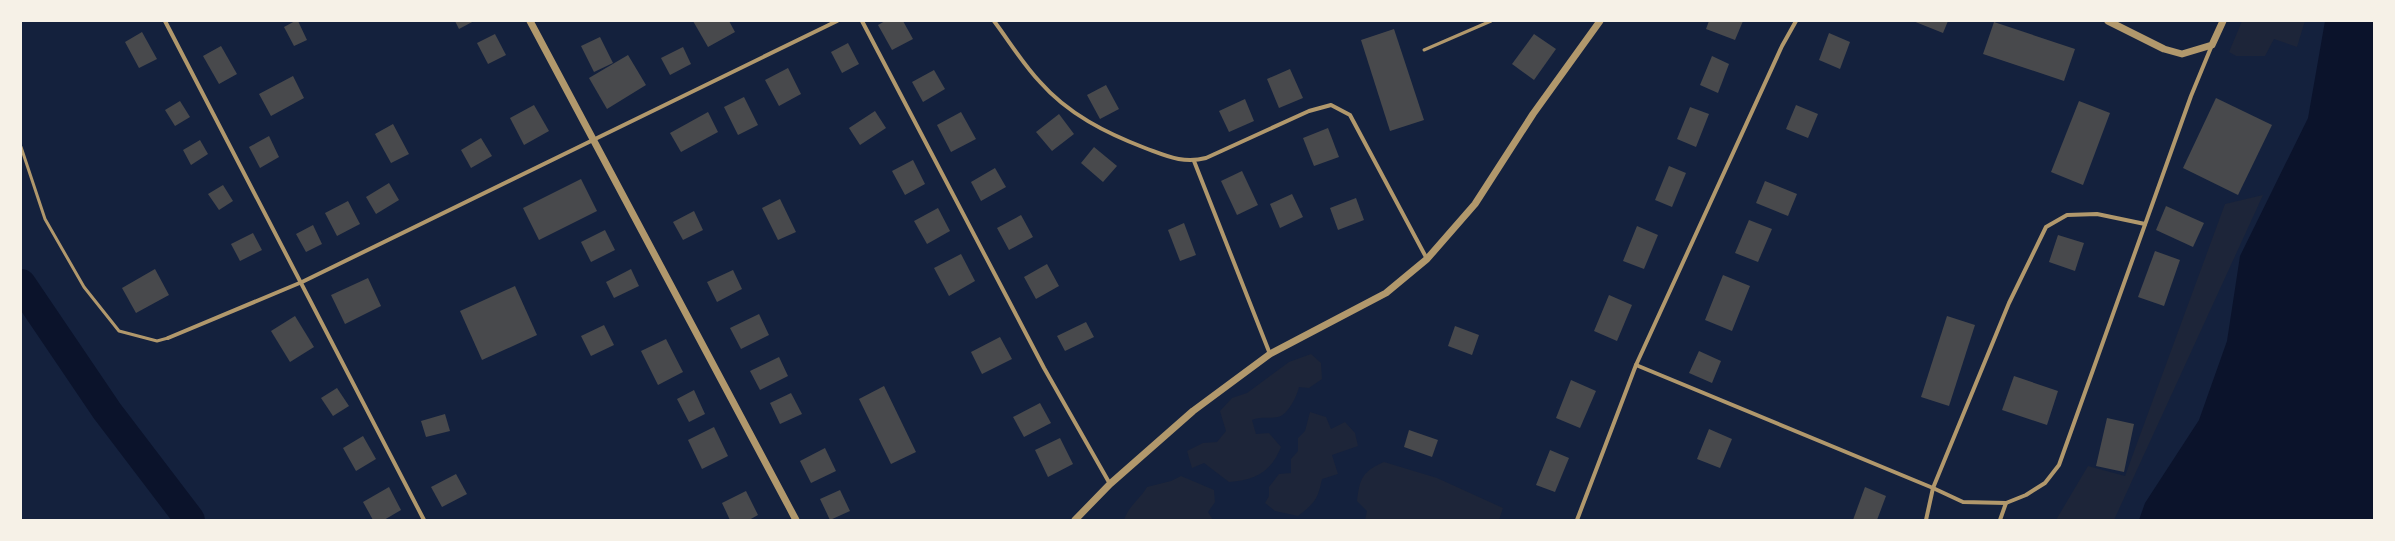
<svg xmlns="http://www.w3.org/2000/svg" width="2395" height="541" viewBox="0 0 2395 541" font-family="'DejaVu Sans',sans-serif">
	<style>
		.green { fill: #1d2539 }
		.water { fill: #0b132b }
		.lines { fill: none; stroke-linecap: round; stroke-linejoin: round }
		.river { stroke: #0b132b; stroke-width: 30 }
		.building { fill: #48494c }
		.service { stroke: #b1986c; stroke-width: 3 }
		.minor { stroke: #b1986c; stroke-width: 4 }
		.tertiary { stroke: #b1986c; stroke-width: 7 }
	</style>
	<rect width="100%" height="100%" fill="#14213d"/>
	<g class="green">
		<path d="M 2242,21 L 2305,21 L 2297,47 L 2274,39 L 2265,56 L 2236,56 L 2229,52 Z"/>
		<path d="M 2263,195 L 2114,520 L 2056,520 L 2088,466 L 2125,476 L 2225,204 Z"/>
		<path d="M 1311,354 L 1321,363 L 1322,379 L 1309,388 L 1299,387 C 1297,396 1288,415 1278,417 C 1269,419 1261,416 1252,420 L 1256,434 L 1269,433 L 1281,447 C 1271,472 1256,480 1229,482 L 1204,463 L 1192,468 L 1187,451 L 1203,443 L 1217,442 L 1226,431 L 1220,411 L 1232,398 L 1247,393 L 1289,362 Z"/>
		<path d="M 1310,412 L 1326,417 L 1331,429 L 1345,422 L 1355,433 L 1358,446 L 1332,455 L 1338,474 L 1322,479 C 1318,499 1315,503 1298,516 L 1275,511 L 1265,503 L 1269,496 L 1269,487 L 1279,474 L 1291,473 L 1291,459 L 1298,451 L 1298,438 L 1305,431 Z"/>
		<path d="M 1384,462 L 1437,478 L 1503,508 L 1499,520 L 1365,520 L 1367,511 L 1357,501 C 1360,478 1362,472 1384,462 Z"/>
		<path d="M 1181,476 L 1214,490 L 1215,502 L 1208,512 L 1213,520 L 1124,520 C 1128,507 1140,499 1147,487 L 1171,481 Z"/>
	</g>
	<path class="water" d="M 2325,21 L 2374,21 L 2374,520 L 2139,520 L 2145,503 L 2199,420 L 2227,341 L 2240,256 L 2308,118 Z"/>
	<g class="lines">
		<path class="river" d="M 21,284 L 107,411 L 190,520"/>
	</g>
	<g class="building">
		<path d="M 295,21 L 298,21 L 307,40 L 294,46 L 284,27 Z"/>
		<path d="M 455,21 L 474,21 L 459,29 Z"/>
		<path d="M 693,21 L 729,21 L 735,32 L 708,47 Z"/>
		<path d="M 885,21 L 903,21 L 913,39 L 892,50 L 878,25 Z"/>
		<path d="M 1709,21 L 1743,21 L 1735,40 L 1706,29 Z"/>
		<path d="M 1913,21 L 1948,21 L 1943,33 Z"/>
		<path d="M 1994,22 L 2075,49 L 2064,81 L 1983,54 Z"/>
		<path d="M 1394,29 L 1424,120 L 1390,131 L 1361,40 Z"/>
		<path d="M 142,32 L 157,59 L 139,68 L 125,42 Z"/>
		<path d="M 1829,33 L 1850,42 L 1840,69 L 1819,60 Z"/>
		<path d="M 495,34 L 506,55 L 488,64 L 477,43 Z"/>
		<path d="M 1534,34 L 1556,49 L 1534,80 L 1512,64 Z"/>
		<path d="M 600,37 L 613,63 L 594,72 L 581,46 Z"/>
		<path d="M 848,43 L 859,64 L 842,73 L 831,52 Z"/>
		<path d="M 221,46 L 237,74 L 219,84 L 203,56 Z"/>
		<path d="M 683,47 L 691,64 L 670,75 L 661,58 Z"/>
		<path d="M 628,55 L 646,85 L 607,109 L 589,78 Z"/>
		<path d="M 1712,56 L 1729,64 L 1718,93 L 1700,85 Z"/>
		<path d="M 788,68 L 801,94 L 779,106 L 765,80 Z"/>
		<path d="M 1290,69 L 1303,98 L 1279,108 L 1267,79 Z"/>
		<path d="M 934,70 L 945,89 L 923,102 L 912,82 Z"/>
		<path d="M 293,76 L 304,98 L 271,116 L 259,94 Z"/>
		<path d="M 1106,85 L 1119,109 L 1100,119 L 1087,95 Z"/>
		<path d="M 744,97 L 758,125 L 738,135 L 724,107 Z"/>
		<path d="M 2216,98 L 2272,125 L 2238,195 L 2183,168 Z"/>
		<path d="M 1245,99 L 1254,121 L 1229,132 L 1219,111 Z"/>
		<path d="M 180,101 L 190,117 L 175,126 L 165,110 Z"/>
		<path d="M 2079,101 L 2110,113 L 2083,185 L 2051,172 Z"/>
		<path d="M 534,105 L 549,131 L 524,145 L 510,118 Z"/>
		<path d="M 1796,105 L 1818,114 L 1808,138 L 1786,129 Z"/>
		<path d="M 1690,107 L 1709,114 L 1696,147 L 1677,139 Z"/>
		<path d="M 875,111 L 886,128 L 860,145 L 849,128 Z"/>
		<path d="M 708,112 L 718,132 L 681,152 L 670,133 Z"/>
		<path d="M 961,112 L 976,139 L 951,152 L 937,125 Z"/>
		<path d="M 1059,114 L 1074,134 L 1052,151 L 1036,132 Z"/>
		<path d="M 393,124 L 409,154 L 391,163 L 375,134 Z"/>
		<path d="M 1328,128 L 1339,157 L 1314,166 L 1303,138 Z"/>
		<path d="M 269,136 L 279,157 L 260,168 L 249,147 Z"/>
		<path d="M 481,138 L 492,156 L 471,168 L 461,150 Z"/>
		<path d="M 200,140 L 208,154 L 191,165 L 183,150 Z"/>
		<path d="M 1094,147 L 1117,166 L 1103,182 L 1081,163 Z"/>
		<path d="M 913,160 L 925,184 L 905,195 L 892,171 Z"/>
		<path d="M 1669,166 L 1686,173 L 1672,207 L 1655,200 Z"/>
		<path d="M 995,168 L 1006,187 L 981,201 L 971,182 Z"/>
		<path d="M 1242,171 L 1258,205 L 1237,215 L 1221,181 Z"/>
		<path d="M 581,179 L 597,211 L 539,240 L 523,208 Z"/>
		<path d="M 1765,181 L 1797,194 L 1788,216 L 1756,203 Z"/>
		<path d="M 389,183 L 399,200 L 376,214 L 366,197 Z"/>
		<path d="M 223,185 L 233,201 L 219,210 L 208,194 Z"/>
		<path d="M 1292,194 L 1303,217 L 1280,228 L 1270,204 Z"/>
		<path d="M 1356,198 L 1364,220 L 1338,230 L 1330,208 Z"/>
		<path d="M 780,199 L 796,232 L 778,240 L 762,208 Z"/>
		<path d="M 348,201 L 360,224 L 337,236 L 325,213 Z"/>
		<path d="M 2166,206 L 2204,223 L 2193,247 L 2156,230 Z"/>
		<path d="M 938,208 L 950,231 L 927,244 L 914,221 Z"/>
		<path d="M 694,211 L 703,230 L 683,240 L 673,222 Z"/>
		<path d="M 1021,215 L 1033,237 L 1009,250 L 997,228 Z"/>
		<path d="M 1749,220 L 1772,229 L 1758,262 L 1735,253 Z"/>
		<path d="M 1184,223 L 1196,255 L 1180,261 L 1168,230 Z"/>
		<path d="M 313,225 L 322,244 L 306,252 L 296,234 Z"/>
		<path d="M 1637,226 L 1658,235 L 1644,269 L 1623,261 Z"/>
		<path d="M 605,230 L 615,250 L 591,262 L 581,242 Z"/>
		<path d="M 253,233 L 262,250 L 240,261 L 231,244 Z"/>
		<path d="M 2058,235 L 2084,243 L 2075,271 L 2049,262 Z"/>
		<path d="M 2155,251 L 2180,260 L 2164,306 L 2138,297 Z"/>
		<path d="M 961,254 L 975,281 L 949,296 L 934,268 Z"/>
		<path d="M 1047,264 L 1059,286 L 1036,299 L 1024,277 Z"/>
		<path d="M 155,269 L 169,295 L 136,313 L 122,288 Z"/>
		<path d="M 631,269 L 639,286 L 614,298 L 606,282 Z"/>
		<path d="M 733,270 L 742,289 L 717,302 L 707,282 Z"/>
		<path d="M 1723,275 L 1750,286 L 1732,331 L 1705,320 Z"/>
		<path d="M 368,278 L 381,306 L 345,324 L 331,295 Z"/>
		<path d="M 515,286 L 537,335 L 482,360 L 460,311 Z"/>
		<path d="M 1609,295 L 1632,305 L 1617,341 L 1594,331 Z"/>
		<path d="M 759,314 L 769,335 L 741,349 L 730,328 Z"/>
		<path d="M 295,316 L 314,347 L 290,362 L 271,331 Z"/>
		<path d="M 1947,316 L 1975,325 L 1949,406 L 1921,397 Z"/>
		<path d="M 1086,322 L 1094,337 L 1065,351 L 1057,336 Z"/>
		<path d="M 604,325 L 614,345 L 591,356 L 581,336 Z"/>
		<path d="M 1455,326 L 1479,335 L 1472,355 L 1448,346 Z"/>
		<path d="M 1000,337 L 1012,359 L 982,374 L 971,352 Z"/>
		<path d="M 666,339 L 683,372 L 658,385 L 641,351 Z"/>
		<path d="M 1699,351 L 1721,361 L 1712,383 L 1689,373 Z"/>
		<path d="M 779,357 L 788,376 L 760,390 L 750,371 Z"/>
		<path d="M 2014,376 L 2058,391 L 2047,425 L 2002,410 Z"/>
		<path d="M 1571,380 L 1596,391 L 1580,428 L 1556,418 Z"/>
		<path d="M 884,386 L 916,452 L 891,464 L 859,399 Z"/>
		<path d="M 337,388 L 349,406 L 333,416 L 321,398 Z"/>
		<path d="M 694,390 L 705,414 L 689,422 L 677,399 Z"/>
		<path d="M 791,393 L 802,414 L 780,424 L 770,403 Z"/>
		<path d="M 1040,403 L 1051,423 L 1024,437 L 1013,417 Z"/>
		<path d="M 445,414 L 450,431 L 426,437 L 421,421 Z"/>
		<path d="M 2107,418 L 2134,424 L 2124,472 L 2096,466 Z"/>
		<path d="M 714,427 L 728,456 L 702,469 L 688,440 Z"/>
		<path d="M 1709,429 L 1732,439 L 1720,468 L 1697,459 Z"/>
		<path d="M 1409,430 L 1438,440 L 1432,457 L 1404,447 Z"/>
		<path d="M 363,436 L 376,459 L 356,471 L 343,448 Z"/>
		<path d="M 1060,438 L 1073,464 L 1048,477 L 1035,450 Z"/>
		<path d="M 825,448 L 836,471 L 811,483 L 800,461 Z"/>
		<path d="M 1550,450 L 1569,458 L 1555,492 L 1536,485 Z"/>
		<path d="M 456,474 L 467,494 L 442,507 L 431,487 Z"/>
		<path d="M 389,487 L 401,510 L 384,520 L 373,520 L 363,502 Z"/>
		<path d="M 1865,487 L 1886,496 L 1877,520 L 1853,520 Z"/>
		<path d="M 840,490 L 850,511 L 830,520 L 820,499 Z"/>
		<path d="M 746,491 L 758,515 L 749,520 L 730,520 L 722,503 Z"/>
	</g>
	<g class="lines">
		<g class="service">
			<path d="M 1424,50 L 1491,21"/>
			<path d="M 21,147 L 45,219 L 84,287 L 119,331 L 157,341 L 168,338"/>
		</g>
		<g class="minor">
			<path d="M 165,21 L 424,520"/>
			<path d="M 862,21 L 1044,368 L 1110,484"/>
			<path d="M 994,21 C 1009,41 1023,64 1040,82 C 1068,114 1106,133 1145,148 C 1167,156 1183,164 1206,158 L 1309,111 L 1331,105 L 1350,115 L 1427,259"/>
			<path d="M 1194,161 L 1270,354"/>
			<path d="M 168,338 L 302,282 L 837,21"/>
			<path d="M 1636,365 L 1933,488 L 1963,502 L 2006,503 L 2026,495 L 2045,483 L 2059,465 L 2191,96 L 2212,45"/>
			<path d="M 1577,520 L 1636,365 L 1782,46 L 1796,21"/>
			<path d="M 1926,520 L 1933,488 L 2009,303 L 2046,227 L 2067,215 L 2097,214 L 2145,224"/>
			<path d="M 2000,520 L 2006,503"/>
		</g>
		<g class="tertiary">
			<path d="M 530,21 L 796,520"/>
			<path d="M 2108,21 L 2164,49 L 2182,54 L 2212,45 L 2223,21"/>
			<path d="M 1075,520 L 1110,484 L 1193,411 L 1270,354 L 1386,293 L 1427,259 L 1475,204 L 1533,114 L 1600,21"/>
		</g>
	</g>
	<rect width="2395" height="541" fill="none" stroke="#f6f1e7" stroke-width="44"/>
</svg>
